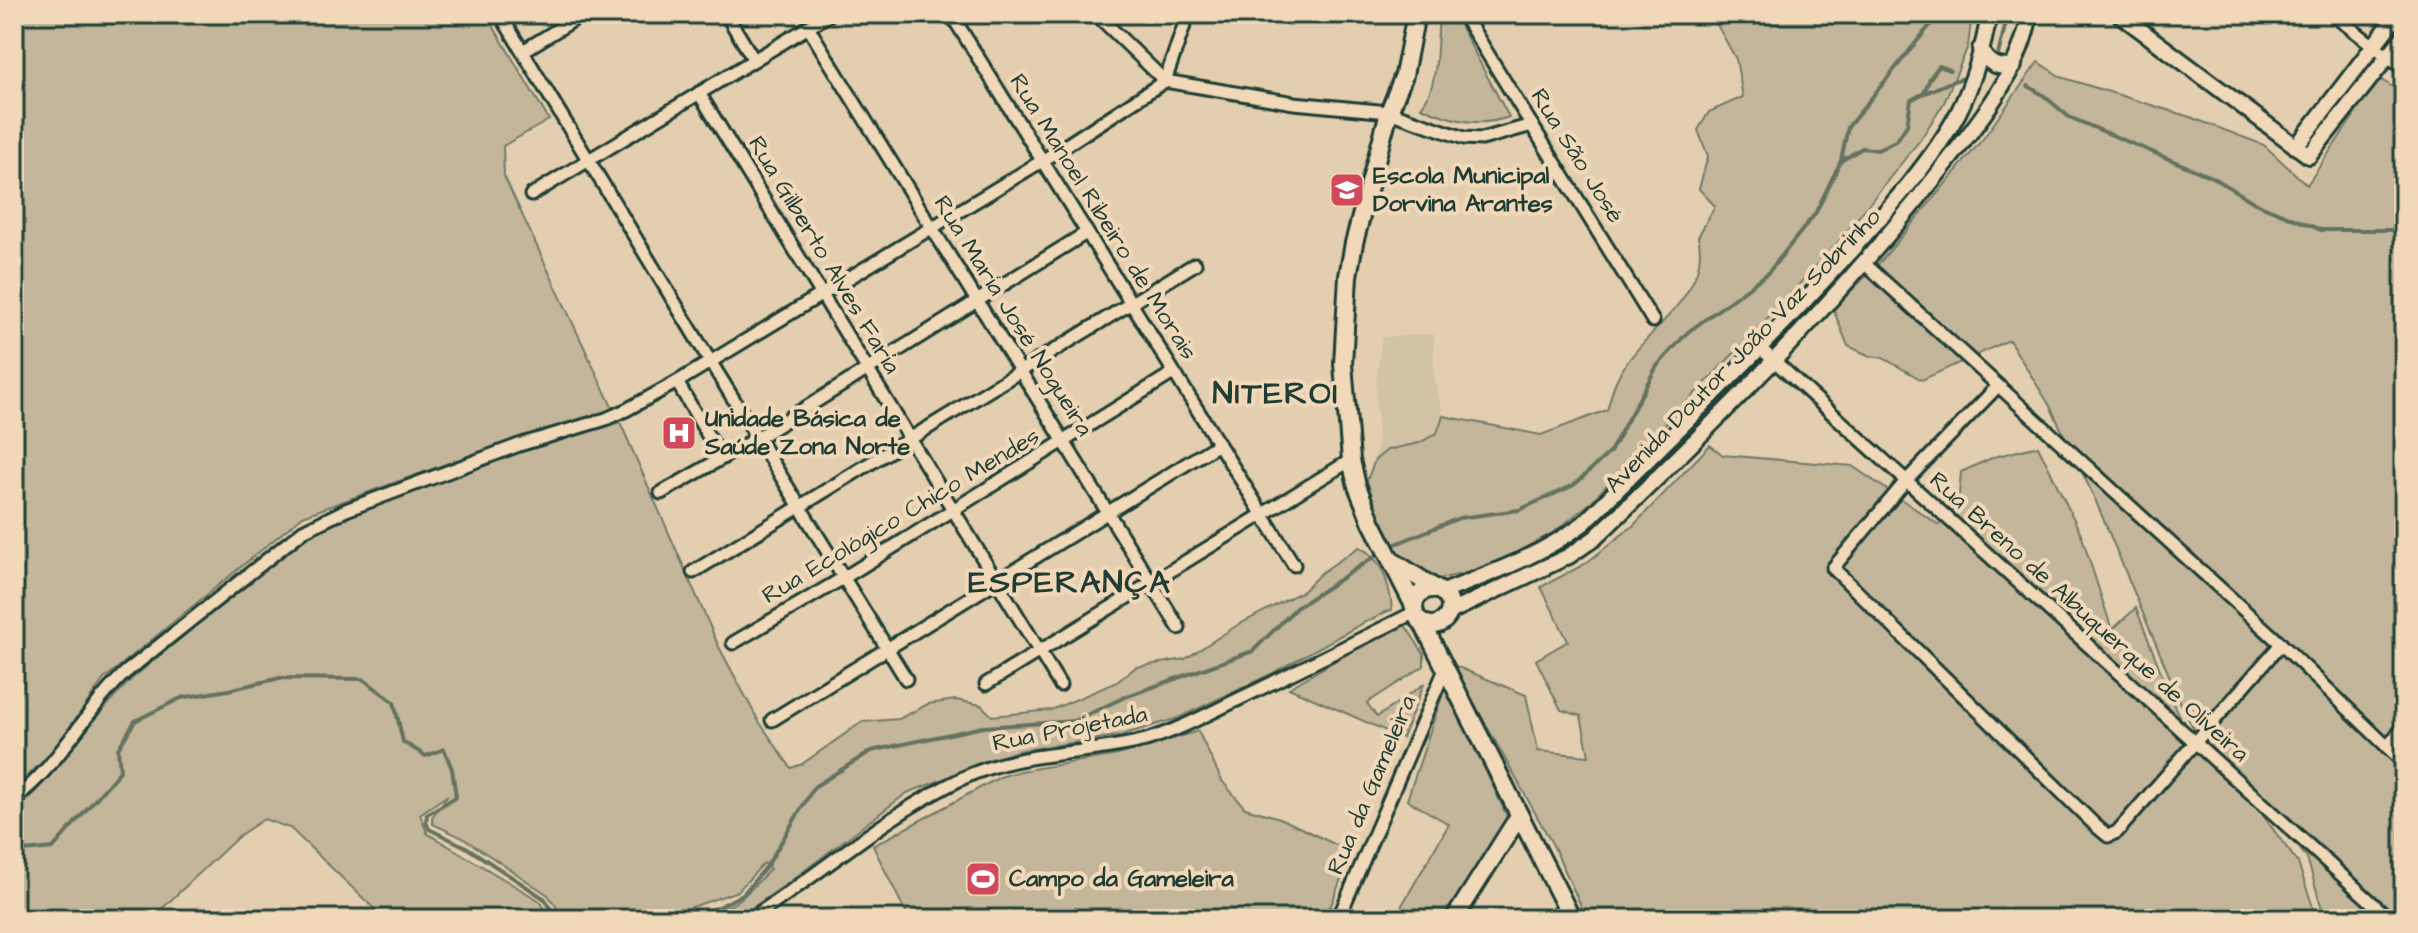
<svg xmlns="http://www.w3.org/2000/svg" width="2418" height="933" viewBox="0 0 2418 933" font-family="'Architects Daughter',sans-serif">
	<style>
		.built { fill: #d2c3a6 }
		.green { fill: #c3b69b; stroke: #717a68; stroke-width: 2 }
		.lines { fill: none; stroke-linecap: round; stroke-linejoin: round }
		.stream { stroke: #667261; stroke-width: 4 }
		.minor-casing { stroke: #1f3d34; stroke-width: 17 }
		.tertiary-casing { stroke: #1f3d34; stroke-width: 20 }
		.secondary-casing { stroke: #1f3d34; stroke-width: 22 }
		.minor { stroke: #f0d8b8; stroke-width: 11 }
		.tertiary { stroke: #f0d8b8; stroke-width: 14 }
		.secondary { stroke: #f0d8b8; stroke-width: 16 }
		.labels { text-anchor: middle; dominant-baseline: central; stroke-width: 8; stroke-linejoin: round; paint-order: stroke }
		.street-label { font-size: 24px; fill: #1f3d34; stroke: #f0d8b8 }
		.poi-label { font-size: 24px; font-weight: bold; fill: #1f3d34; stroke: #f0d8b8; text-anchor: start }
		.district-label { font-size: 32px; font-weight: bold; letter-spacing: 2px; fill: #1f3d34; stroke: #f0d8b8 }
	</style>
	<rect width="100%" height="100%" fill="#e3cfb0"/>
	<filter id="ink" filterUnits="userSpaceOnUse"><feTurbulence type="fractalNoise" baseFrequency=".0125" numOctaves="2"/><feDisplacementMap in="SourceGraphic" scale="16" xChannelSelector="R" yChannelSelector="G"/><feConvolveMatrix kernelMatrix="1 2 1 2 8 2 1 2 1" color-interpolation-filters="sRGB"/></filter>
	<g filter="url(#ink)">
		<path class="built" d="M 1434,334 L 1434,373 L 1443,416 L 1437,433 L 1419,443 L 1387,450 L 1367,480 L 1378,444 L 1376,383 L 1382,337 Z"/>
		<g class="green">
			<path d="M 14,14 L 486,14 L 549,120 L 503,146 L 504,176 L 614,411 L 515,439 L 303,516 L 104,679 L 50,755 L 14,788 Z"/>
			<path d="M 1439,14 L 1454,14 L 1509,117 C 1479,128 1450,120 1421,107 C 1440,85 1436,42 1439,14 Z"/>
			<path d="M 1711,14 L 1972,14 L 1968,46 L 1944,103 L 1920,140 L 1840,240 L 1764,322 L 1589,504 L 1553,533 L 1484,569 L 1439,579 L 1402,558 L 1379,522 L 1367,480 L 1375,460 L 1387,450 L 1419,443 L 1437,433 L 1443,416 L 1541,435 L 1607,410 C 1610,401 1612,390 1616,381 C 1638,332 1713,297 1698,237 L 1715,206 L 1699,189 L 1708,156 L 1698,130 L 1709,112 L 1743,97 L 1736,59 Z"/>
			<path d="M 2038,62 L 2061,77 L 2190,117 L 2264,145 L 2307,185 L 2379,79 L 2404,93 L 2404,919 L 2325,919 L 2307,858 L 2262,801 L 2202,745 L 2182,706 L 2094,497 L 2050,406 L 2009,340 L 1922,380 L 1883,358 L 1870,356 L 1848,346 L 1833,309 L 1882,260 L 1982,140 Z"/>
			<path d="M 620,422 L 719,647 L 758,720 L 791,768 L 802,764 L 862,722 L 899,719 L 928,704 L 956,700 L 981,705 L 992,716 L 1051,710 L 1117,682 L 1136,667 L 1185,659 L 1236,626 L 1303,591 L 1321,573 L 1359,547 C 1383,558 1390,586 1392,610 C 1381,612 1376,620 1365,622 L 1271,674 L 1178,718 L 1119,736 L 1017,751 L 907,793 L 788,883 L 736,919 L 694,919 C 735,907 742,900 770,869 L 764,863 L 738,891 L 661,918 L 565,919 L 548,895 L 463,838 L 433,824 L 432,817 L 448,795 L 420,814 L 427,833 L 540,901 L 551,919 L 385,919 L 290,828 L 264,819 L 240,835 L 151,919 L 14,919 L 14,813 C 59,772 90,719 134,677 L 305,535 L 327,523 L 524,448 Z"/>
			<path d="M 1710,445 L 1723,455 L 1852,466 L 1939,525 L 1958,506 L 1961,472 L 1994,457 L 2038,446 L 2081,534 L 2112,630 L 2136,608 L 2175,708 L 2195,749 L 2256,806 L 2298,863 L 2317,919 L 1587,919 L 1554,847 L 1453,665 L 1526,695 L 1538,751 L 1589,756 L 1581,716 L 1561,710 L 1536,660 L 1568,641 L 1541,587 L 1585,564 L 1634,525 Z"/>
			<path d="M 1405,625 L 1424,654 L 1424,666 L 1367,703 L 1377,717 L 1424,684 L 1402,738 L 1289,688 L 1369,641 Z"/>
			<path d="M 1446,684 L 1510,823 L 1446,919 L 1394,919 L 1449,824 L 1407,800 Z"/>
			<path d="M 1198,731 L 1222,781 L 1245,808 L 1280,818 L 1351,852 L 1332,903 L 1323,919 L 909,919 L 873,846 L 1000,777 L 1020,771 L 1118,755 Z"/>
		</g>
		<g class="lines">
			<g class="stream">
				<path d="M 1997,59 L 2008,14"/>
				<path d="M 2028,86 L 2043,95 L 2069,117 L 2214,178 L 2255,203 L 2321,230 L 2404,230"/>
				<path d="M 1925,93 C 1939,88 1952,79 1967,78"/>
				<path d="M 1841,161 L 1862,148 L 1878,150 L 1897,140 L 1907,125 L 1911,100 L 1924,93 L 1930,78 L 1939,66 L 1950,70"/>
				<path d="M 1391,546 L 1459,518 L 1519,510 L 1574,485 L 1610,452 L 1657,366 L 1688,332 L 1768,273 L 1815,214 L 1841,161 L 1848,127 L 1939,14"/>
				<path d="M 14,852 L 53,848 L 120,771 L 118,749 L 135,721 L 181,698 L 228,690 L 280,678 L 363,679 L 394,702 L 403,742 L 426,756 L 444,749 L 452,769 L 456,797 L 427,814 L 426,822 L 429,829 L 466,847 L 545,899 L 557,919"/>
				<path d="M 678,919 L 717,908 L 743,894 L 767,866 L 814,787 L 871,751 L 983,727 L 1074,721 L 1125,697 L 1253,651 L 1296,608 L 1383,551"/>
			</g>
			<defs>
				<g id="minor">
					<path d="M 500,14 L 710,361 L 906,679"/>
					<path d="M 726,14 L 754,60"/>
					<path d="M 951,14 L 1294,565"/>
					<path d="M 1096,14 L 1165,81 L 1294,103 L 1389,112 L 1464,138 L 1482,139 L 1532,125"/>
					<path d="M 1463,14 L 1653,321"/>
					<path d="M 2332,14 L 2404,69"/>
					<path d="M 808,27 L 1179,628"/>
					<path d="M 523,51 L 583,14"/>
					<path d="M 699,93 L 1060,685"/>
					<path d="M 531,195 L 830,14"/>
					<path d="M 1864,263 L 2281,644 L 2404,763"/>
					<path d="M 1760,348 L 2390,919"/>
					<path d="M 677,382 L 721,458"/>
					<path d="M 1998,386 L 1906,481 L 1833,568 L 2096,826 L 2108,836 L 2117,832 L 2281,644"/>
					<path d="M 661,493 L 759,437 L 1086,233"/>
					<path d="M 693,572 L 1195,264"/>
					<path d="M 733,643 L 845,577 L 1173,373"/>
					<path d="M 986,684 L 1351,460"/>
					<path d="M 772,720 L 1217,445"/>
					<path d="M 2387,747 L 2404,727"/>
					<path d="M 14,799 C 60,765 85,710 126,672 L 303,531 L 346,510 L 519,445 L 606,419 L 626,410 L 677,382 L 1042,161 L 1165,81 L 1188,14"/>
					<path d="M 750,919 C 822,873 885,815 963,778 C 1021,750 1085,756 1146,740 C 1179,730 1210,713 1241,698 C 1299,670 1357,641 1415,612"/>
					<path d="M 1336,919 L 1342,910 L 1446,667"/>
				</g>
				<g id="tertiary">
					<path d="M 2119,14 L 2309,156 L 2404,36"/>
					<path d="M 1980,49 C 1988,64 1997,69 2014,66"/>
					<path d="M 2296,147 L 2398,14"/>
					<path d="M 1443,592 C 1492,573 1542,555 1584,523 C 1672,435 1762,349 1845,257 C 1883,215 1932,162 1958,113 C 1973,84 1984,46 1989,14"/>
					<path d="M 1450,612 L 1569,556 L 1595,538 C 1713,425 1831,308 1933,180 C 1973,129 2018,79 2030,14"/>
				</g>
				<g id="secondary">
					<path d="M 1394,562 L 1438,590"/>
					<circle cx="1432" cy="607" r="18"/>
					<path d="M 1414,606 L 1372,523 L 1357,486 L 1351,460 L 1343,364 L 1348,276 L 1354,243 L 1389,112 L 1404,75 L 1416,14"/>
					<path d="M 1422,622 L 1572,919"/>
					<path d="M 1454,919 L 1519,816"/>
				</g>
			</defs>
			<use href="#minor" class="minor-casing"/>
			<use href="#tertiary" class="tertiary-casing"/>
			<use href="#secondary" class="secondary-casing"/>
			<use href="#minor" class="minor"/>
			<use href="#tertiary" class="tertiary"/>
			<use href="#secondary" class="secondary"/>
		</g>
	</g>
	<defs>
		<symbol id="school-square" viewBox="-11 -11 22 22"><rect x="-9" y="-9" width="18" height="18" rx="4" fill="#d1495b" stroke="#f0d8b8"/><path d="M0-5L7-2L0 1L-7-2ZM-4 1L0 2.5L4 1V4Q0 6-4 4Z" fill="#fff"/></symbol>
		<symbol id="hospital-square" viewBox="-11 -11 22 22"><rect x="-9" y="-9" width="18" height="18" rx="4" fill="#d1495b" stroke="#f0d8b8"/><path d="M-5-5h3v3.5h4V-5h3V5h-3V1.5h-4V5h-3Z" fill="#fff"/></symbol>
		<symbol id="stadium-square" viewBox="-11 -11 22 22"><rect x="-9" y="-9" width="18" height="18" rx="4" fill="#d1495b" stroke="#f0d8b8"/><path d="M0-5a6.5 5 0 1 0 0 10a6.5 5 0 1 0 0-10ZM-3.5-1.8h7v3.6h-7Z" fill="#fff"/></symbol>
	</defs>
	<g fill-rule="evenodd">
		<use href="#school-square" x="1327" y="170" width="40" height="40"/>
		<use href="#hospital-square" x="659" y="413" width="40" height="40"/>
		<use href="#stadium-square" x="963" y="859" width="40" height="40"/>
	</g>
	<g class="labels">
		<g class="street-label">
			<text transform="translate(1577 156) rotate(58)">Rua São José</text>
			<text transform="translate(1103 217) rotate(58)">Rua Manoel Ribeiro de Morais</text>
			<text transform="translate(824 255) rotate(59)">Rua Gilberto Alves Faria</text>
			<text transform="translate(1013 316) rotate(58)">Rua Maria José Nogueira</text>
			<text transform="translate(1743 351) rotate(-46)">Avenida Doutor João Vaz Sobrinho</text>
			<text transform="translate(901 516) rotate(-31)">Rua Ecológico Chico Mendes</text>
			<text transform="translate(2089 617) rotate(42)">Rua Breno de Albuquerque de Oliveira</text>
			<text transform="translate(1070 729) rotate(-11)">Rua Projetada</text>
			<text transform="translate(1372 785) rotate(-67)">Rua da Gameleira</text>
		</g>
		<g class="poi-label">
			<text x="1373" y="176">Escola Municipal<tspan x="1373" dy="28">Dorvina Arantes</tspan></text>
			<text x="705" y="419">Unidade Básica de<tspan x="705" dy="28">Saúde Zona Norte</tspan></text>
			<text x="1009" y="879">Campo da Gameleira</text>
		</g>
		<g class="district-label">
			<text x="1276" y="393">NITEROI</text>
			<text x="1070" y="582">ESPERANÇA</text>
		</g>
	</g>
	<rect width="2418" height="933" fill="none" stroke="#f0d8b8" stroke-width="48"/>
	<rect x="24" y="24" width="2370" height="885" fill="none" stroke="#1f3d34" stroke-width="3" filter="url(#ink)"/>
</svg>
